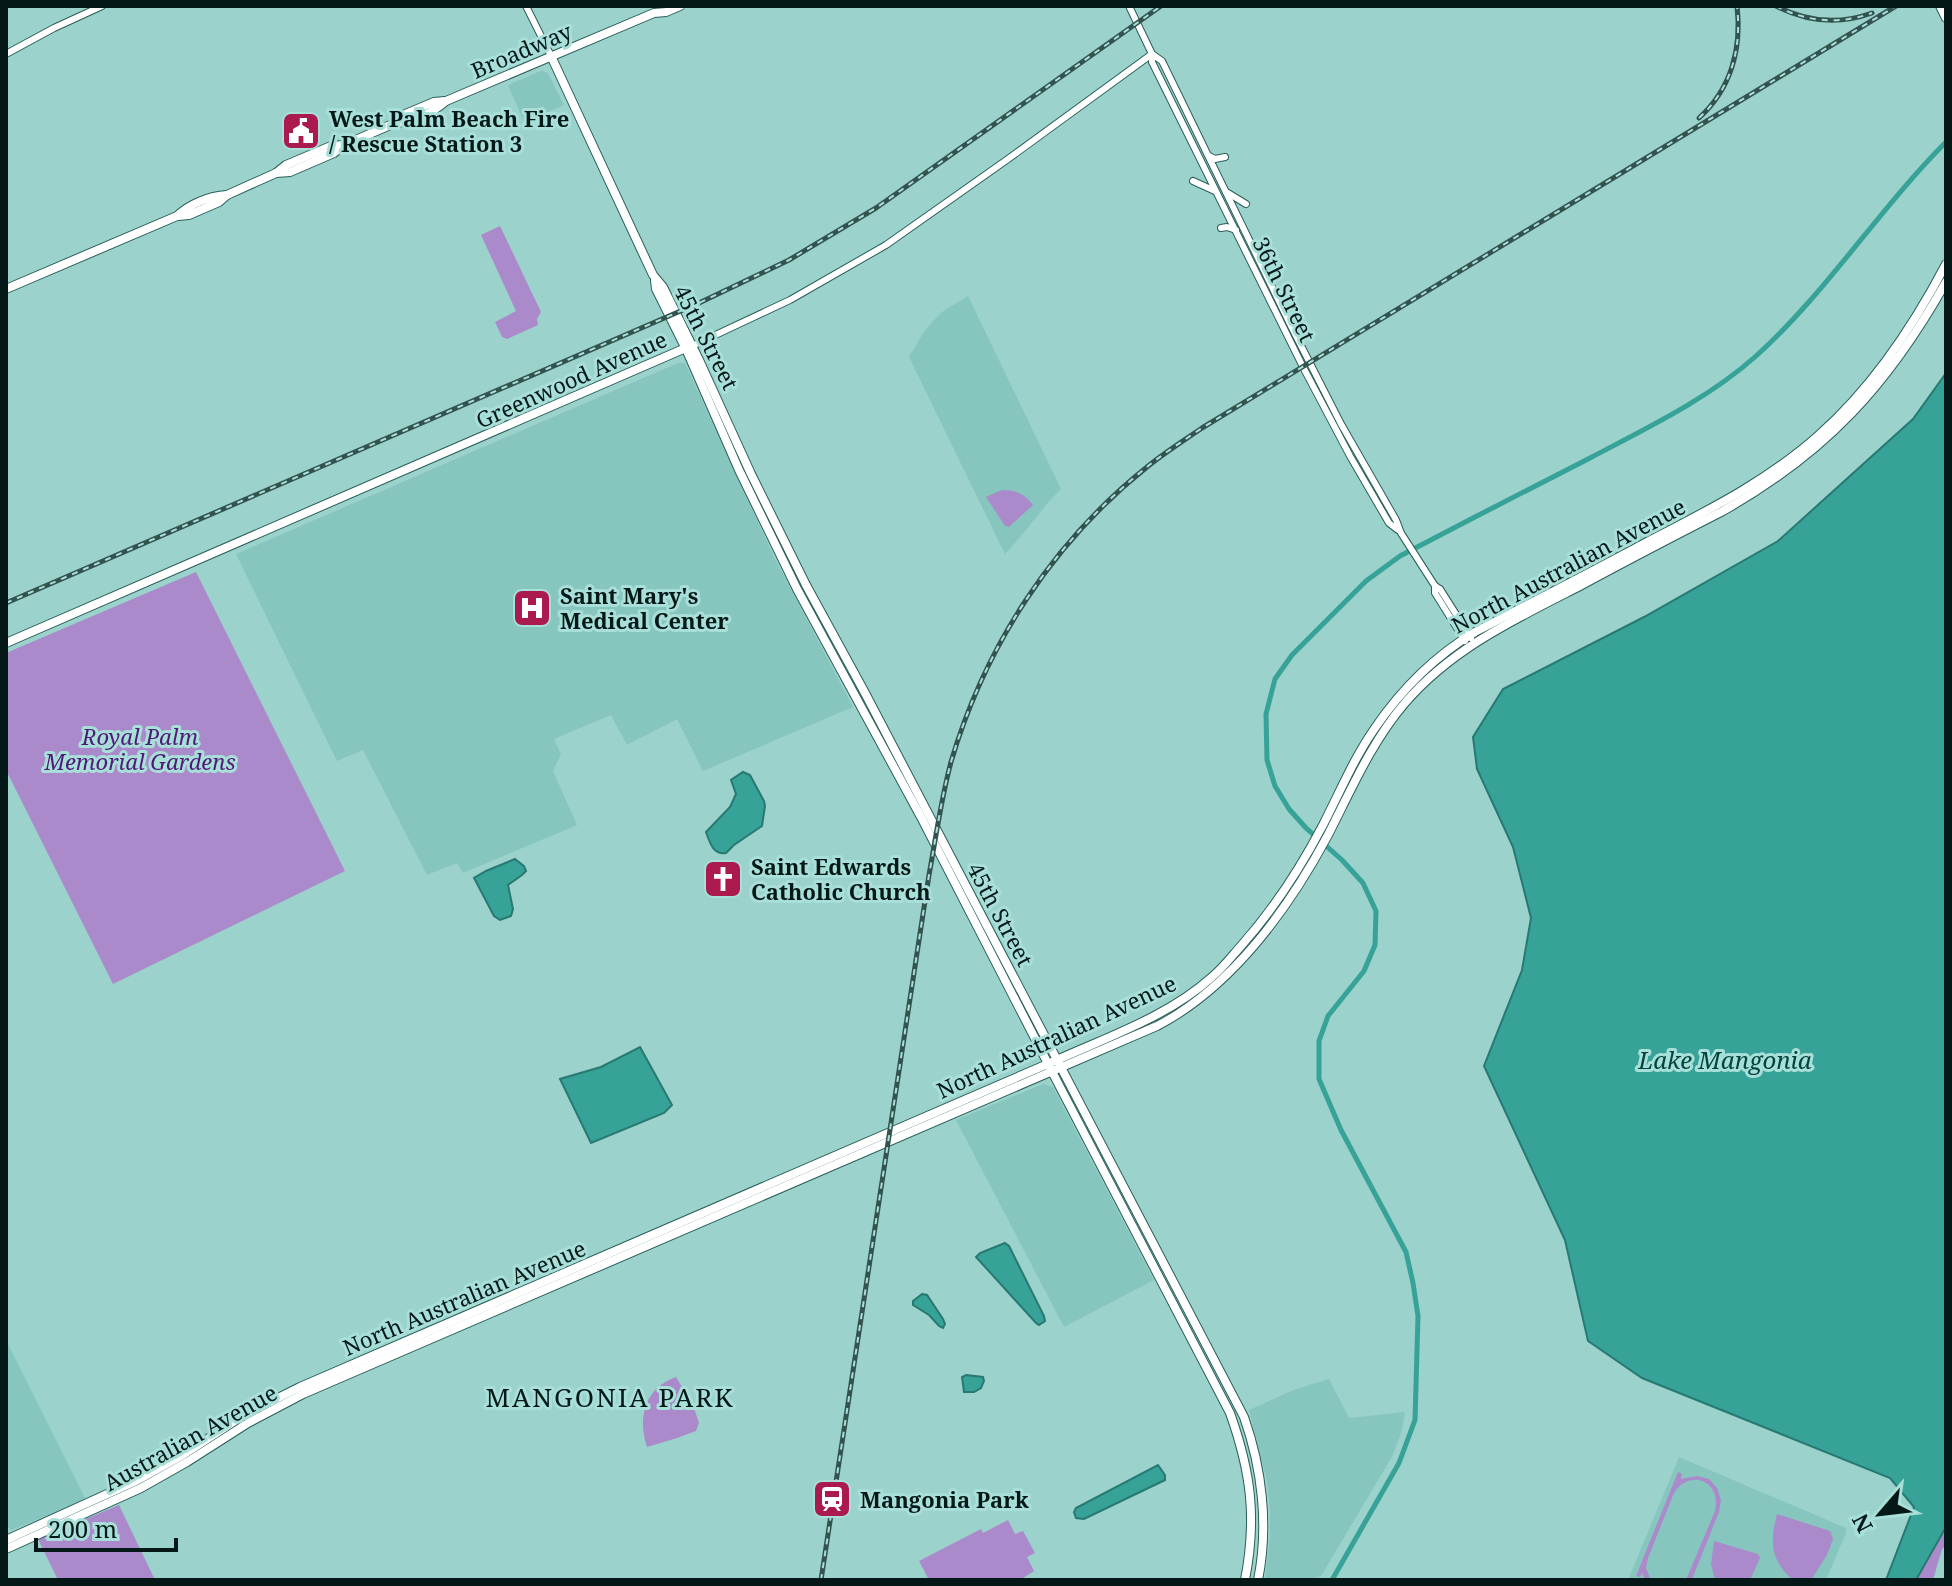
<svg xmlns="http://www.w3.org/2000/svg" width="1952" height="1586" viewBox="0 0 1952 1586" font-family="'Noto Serif',serif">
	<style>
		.built { fill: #87c6be }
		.green { fill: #aa8acb }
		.water { fill: #36a298; stroke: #277971; stroke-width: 2 }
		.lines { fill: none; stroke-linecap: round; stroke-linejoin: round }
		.canal { stroke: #36a298; stroke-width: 5 }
		.minor-casing { stroke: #295e59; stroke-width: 8 }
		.major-casing { stroke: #295e59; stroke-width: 10 }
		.minor { stroke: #fff; stroke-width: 6 }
		.major { stroke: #fff; stroke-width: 8 }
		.rail-casing { stroke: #33534f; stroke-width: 5 }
		.rail { stroke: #a8dfd8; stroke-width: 2; stroke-dasharray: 6; stroke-linecap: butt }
		.labels { text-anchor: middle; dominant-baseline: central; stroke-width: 6; stroke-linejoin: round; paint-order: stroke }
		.street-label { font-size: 22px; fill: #041917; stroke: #a8dfd8 }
		.poi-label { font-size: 22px; font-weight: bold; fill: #041917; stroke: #a8dfd8; text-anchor: start }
		.park-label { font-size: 22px; font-style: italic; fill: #511a79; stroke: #a8dfd8 }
		.water-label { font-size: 24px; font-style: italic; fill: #02453f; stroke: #a8dfd8 }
		.quarter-label { font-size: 26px; letter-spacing: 2px; fill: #041917; stroke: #a8dfd8 }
	</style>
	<rect width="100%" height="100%" fill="#9bd2cb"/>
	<g class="built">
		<path d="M 543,70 L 544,72 L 547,72 L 564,105 L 524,122 L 508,85 Z"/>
		<path d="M 968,296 L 1061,489 L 1050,500 L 1022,535 L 1005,554 L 909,357 L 922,335 L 931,323 L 942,312 Z"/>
		<path d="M 678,363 L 685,363 L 774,557 L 853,707 L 703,771 L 677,719 L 627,745 L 611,715 L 554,739 L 561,754 L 553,771 L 577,825 L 463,873 L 457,863 L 427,875 L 363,750 L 337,761 L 236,554 Z"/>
		<path d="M 1043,1084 L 1053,1087 L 1154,1280 L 1064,1327 L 956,1120 Z"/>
		<path d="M 6,1340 L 86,1500 L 11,1530 L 6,1525 Z"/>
		<path d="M 1329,1379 L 1349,1418 L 1405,1412 L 1402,1430 L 1393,1455 L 1321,1576 L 1309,1580 L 1265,1580 L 1270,1536 L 1270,1511 L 1267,1481 L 1249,1410 L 1296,1389 Z"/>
		<path d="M 1679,1457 L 1846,1528 L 1846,1533 L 1826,1580 L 1628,1580 Z"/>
	</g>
	<g class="green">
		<path d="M 500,226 L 541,312 L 537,319 L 538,325 L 507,339 L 502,337 L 495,322 L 516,311 L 481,235 Z"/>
		<path d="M 1002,490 C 1016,490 1025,494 1033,505 L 1009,527 L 1005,526 L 986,497 Z"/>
		<path d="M 196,572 L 345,871 L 113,984 L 6,770 L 6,653 Z"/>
		<path d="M 676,1377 L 693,1405 L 699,1423 L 696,1431 L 677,1438 L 647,1447 C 637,1417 645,1388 676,1377 Z"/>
		<path d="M 1678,1472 L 1682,1474 L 1681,1479 L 1697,1476 L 1709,1479 L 1717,1488 L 1721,1500 L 1719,1512 L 1693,1577 L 1691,1580 L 1686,1580 L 1715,1511 C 1722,1481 1690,1468 1674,1493 L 1648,1558 L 1646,1568 L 1651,1580 L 1645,1580 L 1642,1573 L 1640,1577 L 1636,1576 Z"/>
		<path d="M 119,1505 L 155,1580 L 58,1580 L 38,1539 Z"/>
		<path d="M 1777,1514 L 1830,1531 L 1833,1539 L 1827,1555 L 1811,1580 L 1793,1580 C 1770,1560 1770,1542 1777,1514 Z"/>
		<path d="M 1008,1520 L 1015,1534 L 1023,1531 L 1035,1553 L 1027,1557 L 1034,1571 L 1020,1580 L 929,1580 L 919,1561 L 981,1529 L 983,1533 Z"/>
		<path d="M 1946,1527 L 1946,1546 L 1942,1549 L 1933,1580 L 1916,1580 Z"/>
		<path d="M 1714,1541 L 1758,1554 L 1760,1558 L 1750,1580 L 1715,1580 L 1711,1564 Z"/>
	</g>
	<g class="water">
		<path d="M 1946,373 L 1946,1527 L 1916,1580 L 1886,1580 L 1914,1507 L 1890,1478 L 1642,1378 L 1588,1341 L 1565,1240 L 1484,1066 L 1522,970 L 1531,918 L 1513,847 L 1477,769 L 1473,737 L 1503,689 L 1644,617 L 1778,541 L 1913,419 Z"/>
		<path d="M 743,772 L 750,775 L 764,801 L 765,806 L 762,826 L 734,845 L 726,853 C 713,855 710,843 706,832 L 730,807 L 736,794 L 731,780 Z"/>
		<path d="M 515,859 L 524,866 L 526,871 L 522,875 L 508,885 L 513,909 L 511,916 L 500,920 L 494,916 L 474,878 L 486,871 Z"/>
		<path d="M 640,1047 L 672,1105 L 664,1113 L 591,1143 L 560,1079 L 601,1067 Z"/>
		<path d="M 1005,1243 L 1009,1246 L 1044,1316 L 1045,1321 L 1039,1325 L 1036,1323 L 976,1257 L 980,1253 Z"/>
		<path d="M 922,1294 L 927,1295 L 943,1319 L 945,1324 L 943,1328 L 939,1326 L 929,1315 L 913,1305 L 913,1301 Z"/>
		<path d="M 966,1375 L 983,1377 L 984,1381 L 981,1388 L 974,1392 L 964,1392 L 962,1377 Z"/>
		<path d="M 1158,1465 L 1165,1475 L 1165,1480 L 1084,1519 L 1076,1518 L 1074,1512 L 1076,1508 Z"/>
	</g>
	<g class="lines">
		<path class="canal" d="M 1332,1580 L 1399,1463 L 1415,1420 L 1418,1316 L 1413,1283 L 1406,1252 L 1341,1130 L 1319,1079 L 1319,1041 L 1328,1016 L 1364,971 L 1375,945 L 1376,911 L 1363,883 L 1342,860 L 1306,828 L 1289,809 L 1275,786 L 1267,760 L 1266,714 L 1275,679 L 1292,655 L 1366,581 L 1400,556 C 1463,523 1527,490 1590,458 C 1647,428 1708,399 1756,356 C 1826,293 1879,209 1946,142"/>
		<defs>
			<g id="minor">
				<path d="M 526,6 L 551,56"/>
				<path d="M 1129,6 L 1152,54 L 1152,62 L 1303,367 L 1350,456 L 1389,523 L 1398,530"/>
				<path d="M 6,54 L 54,28 L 102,6"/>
				<path d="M 1152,54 L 1162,61 L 1292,328 L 1341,424 L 1396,520 L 1401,533 L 1435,586 L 1440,589 L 1471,638"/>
				<path d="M 1209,156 L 1215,159 L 1225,157"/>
				<path d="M 1193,181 L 1215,191"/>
				<path d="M 1228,193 L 1246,204"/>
				<path d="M 1221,228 L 1227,227 L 1236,230"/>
				<path d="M 692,346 L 790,300 L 886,245 L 1008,159 L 1152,54"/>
				<path d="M 1435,586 L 1435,593 L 1465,641"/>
			</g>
			<g id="major">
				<path d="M 1940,6 L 1946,18"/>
				<path d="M 551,56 L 653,275 L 663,287 L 699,360 L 751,474 L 806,585 L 865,693 L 1244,1417 C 1262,1468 1269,1526 1258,1580"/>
				<path d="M 395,123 C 414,122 432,113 446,101 L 654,13 L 666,12 L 680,6"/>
				<path d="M 276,173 L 290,172 L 334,153 L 344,145 L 395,123 L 403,115 L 434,102 L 445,101"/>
				<path d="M 178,216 L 189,215 L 219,202 L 227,195 L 276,173 L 286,165 L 331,146 L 343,145"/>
				<path d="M 655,280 L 656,289 L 686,349 L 739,470 L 797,589 L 921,817 L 1060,1087 L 1230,1413 C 1251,1472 1257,1518 1245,1580"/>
				<path d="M 6,289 L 177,216 C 190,204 209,196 227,195"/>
				<path d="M 6,643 L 688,347"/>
				<path d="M 6,1540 L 138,1480 L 183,1455 L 244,1415 L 300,1387 L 1057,1060 C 1110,1036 1169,1016 1212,977 C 1223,968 1232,956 1241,946 C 1274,909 1300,869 1323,825 C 1340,792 1354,758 1375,728 C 1401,690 1435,656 1475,632 C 1533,602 1591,572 1649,541 C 1709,510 1769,480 1819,435 C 1873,387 1913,327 1946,264"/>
				<path d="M 6,1549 L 141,1488 L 187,1462 L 248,1423 L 303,1394 L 1157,1026 C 1232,987 1289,908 1328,835 C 1351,790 1371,743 1404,704 C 1451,649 1515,619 1578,587 C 1626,561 1674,536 1723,511 C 1827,452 1888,385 1946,282"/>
			</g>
		</defs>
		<use href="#minor" class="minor-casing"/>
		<use href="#major" class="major-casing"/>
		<use href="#minor" class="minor"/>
		<use href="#major" class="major"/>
		<defs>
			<g id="rail">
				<path d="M 1776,6 C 1807,22 1839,25 1872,13"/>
				<path d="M 1699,118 C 1731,89 1742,49 1737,6"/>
				<path d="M 6,603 L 699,303 L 789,260 L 876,208 L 1161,6"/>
				<path d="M 821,1580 L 929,875 C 936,837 941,799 951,762 C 985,646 1053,542 1147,467 C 1164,453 1183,441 1202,428 L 1896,6"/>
			</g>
		</defs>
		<use href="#rail" class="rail-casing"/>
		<use href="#rail" class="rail"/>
	</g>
	<defs>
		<symbol id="civic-square" viewBox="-11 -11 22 22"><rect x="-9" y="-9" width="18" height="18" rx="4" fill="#ab1a4f" stroke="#a8dfd8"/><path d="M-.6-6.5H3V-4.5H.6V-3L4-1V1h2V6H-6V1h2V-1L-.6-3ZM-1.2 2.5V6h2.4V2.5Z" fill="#fff"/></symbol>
		<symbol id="hospital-square" viewBox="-11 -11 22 22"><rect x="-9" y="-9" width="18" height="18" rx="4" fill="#ab1a4f" stroke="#a8dfd8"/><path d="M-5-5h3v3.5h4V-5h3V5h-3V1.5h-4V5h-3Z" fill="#fff"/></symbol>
		<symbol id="church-square" viewBox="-11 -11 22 22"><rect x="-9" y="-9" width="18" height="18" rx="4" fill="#ab1a4f" stroke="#a8dfd8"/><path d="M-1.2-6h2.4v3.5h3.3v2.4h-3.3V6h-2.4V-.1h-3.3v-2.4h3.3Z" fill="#fff"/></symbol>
		<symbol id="station-square" viewBox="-11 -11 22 22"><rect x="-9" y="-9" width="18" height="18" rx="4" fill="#ab1a4f" stroke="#a8dfd8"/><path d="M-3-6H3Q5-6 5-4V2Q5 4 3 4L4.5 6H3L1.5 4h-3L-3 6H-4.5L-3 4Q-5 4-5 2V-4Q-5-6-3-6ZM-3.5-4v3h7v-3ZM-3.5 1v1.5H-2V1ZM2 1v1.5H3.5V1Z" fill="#fff"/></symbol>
	</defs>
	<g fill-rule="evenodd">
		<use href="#civic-square" x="279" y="109" width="44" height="44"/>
		<use href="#hospital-square" x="510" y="586" width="44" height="44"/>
		<use href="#church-square" x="701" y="857" width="44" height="44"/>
		<use href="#station-square" x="810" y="1477" width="44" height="44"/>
	</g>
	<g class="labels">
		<g class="street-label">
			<text transform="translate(521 50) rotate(-23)">Broadway</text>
			<text transform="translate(1285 289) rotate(64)">36th Street</text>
			<text transform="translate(707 337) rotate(63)">45th Street</text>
			<text transform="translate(571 379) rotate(-24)">Greenwood Avenue</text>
			<text transform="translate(1568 565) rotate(-28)">North Australian Avenue</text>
			<text transform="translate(1001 914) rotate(62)">45th Street</text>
			<text transform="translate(1056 1036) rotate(-25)">North Australian Avenue</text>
			<text transform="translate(464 1297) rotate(-23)">North Australian Avenue</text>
			<text transform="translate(190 1437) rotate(-29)">Australian Avenue</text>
		</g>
		<g class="poi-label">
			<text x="329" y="118">West Palm Beach Fire<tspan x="329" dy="25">/ Rescue Station 3</tspan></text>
			<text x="560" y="595">Saint Mary's<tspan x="560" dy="25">Medical Center</tspan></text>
			<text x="751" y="866">Saint Edwards<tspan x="751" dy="25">Catholic Church</tspan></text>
			<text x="860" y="1499">Mangonia Park</text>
		</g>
		<g class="park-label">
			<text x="140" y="736">Royal Palm<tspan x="140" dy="25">Memorial Gardens</tspan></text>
		</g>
		<g class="water-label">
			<text x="1725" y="1059">Lake Mangonia</text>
		</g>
		<g class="quarter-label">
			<text x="610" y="1397">MANGONIA PARK</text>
		</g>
	</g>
	<rect width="1952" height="1586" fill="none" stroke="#041917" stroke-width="16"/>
	<g transform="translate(1880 1514) rotate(242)" stroke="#a8dfd8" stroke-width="6" paint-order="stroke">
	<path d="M0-6L14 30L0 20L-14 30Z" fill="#041917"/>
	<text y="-12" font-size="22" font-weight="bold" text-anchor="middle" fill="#041917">N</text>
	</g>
	<path d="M36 1538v12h140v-12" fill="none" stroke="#041917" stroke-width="4"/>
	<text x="48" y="1538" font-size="24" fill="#041917" stroke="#a8dfd8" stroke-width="6" paint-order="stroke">200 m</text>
</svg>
